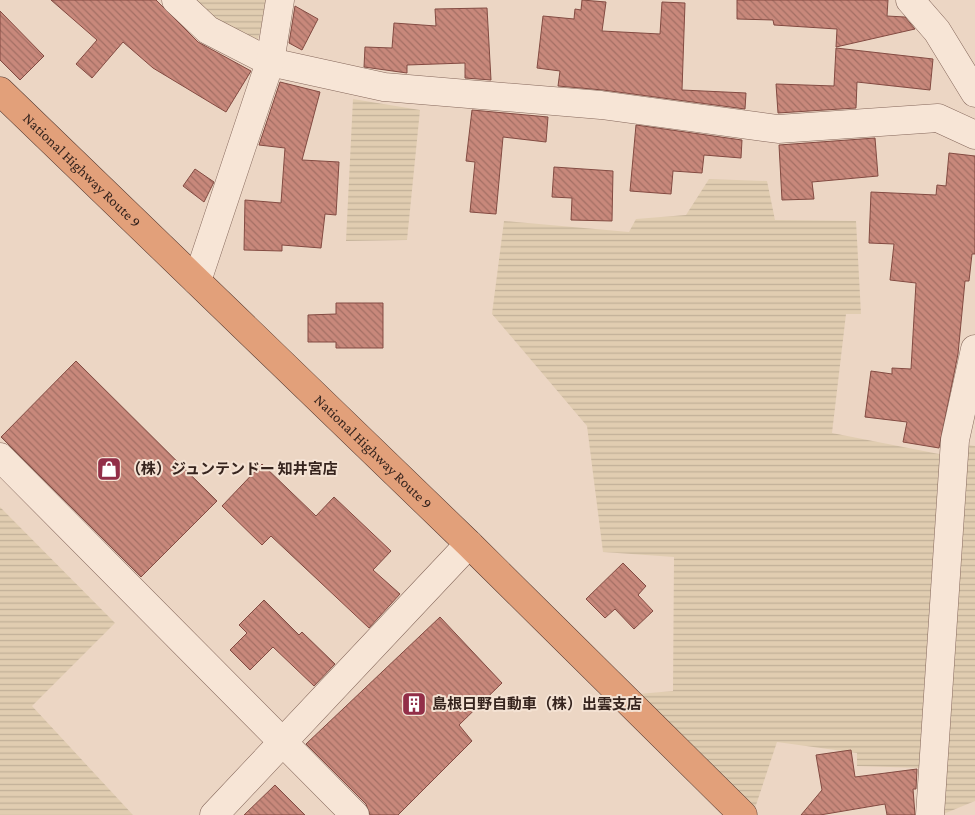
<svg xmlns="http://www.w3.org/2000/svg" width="975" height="815" viewBox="0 0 975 815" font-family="'Crimson Pro','Noto Sans JP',serif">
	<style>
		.farmland { fill: url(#farmland-rules) }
		.building { fill: url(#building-back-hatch); stroke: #834b42 }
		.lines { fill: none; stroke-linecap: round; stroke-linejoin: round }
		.minor-casing { stroke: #85675b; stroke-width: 29 }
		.trunk-casing { stroke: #53372f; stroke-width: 29 }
		.minor { stroke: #f7e5d6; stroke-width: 28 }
		.trunk { stroke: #e2a07a; stroke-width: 28 }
		.labels { text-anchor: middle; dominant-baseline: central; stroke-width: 4; stroke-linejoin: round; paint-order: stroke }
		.street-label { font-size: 15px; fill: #36241e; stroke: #f4e2d3 }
		.poi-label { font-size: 15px; font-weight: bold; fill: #36241e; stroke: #f4e2d3; text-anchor: start }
	</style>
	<defs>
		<pattern id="farmland-rules" width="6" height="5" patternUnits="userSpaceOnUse" patternTransform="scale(1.25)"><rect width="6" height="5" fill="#e1cdb1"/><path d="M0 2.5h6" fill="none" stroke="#c2b098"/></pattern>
		<pattern id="building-back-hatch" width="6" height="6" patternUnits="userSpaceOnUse" patternTransform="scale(1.25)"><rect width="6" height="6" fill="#c8887b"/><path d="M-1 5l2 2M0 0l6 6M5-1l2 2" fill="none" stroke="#a36f64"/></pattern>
	</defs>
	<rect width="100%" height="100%" fill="#ecd6c4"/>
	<g class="farmland">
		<path d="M 192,0 L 270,0 L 256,45 L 217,23 Z"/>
		<path d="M 353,99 L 420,110 L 407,240 L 346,241 Z"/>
		<path d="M 709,179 L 767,181 L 775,220 L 856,221 L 861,314 L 846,314 L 832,433 L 944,455 L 923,768 L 857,766 L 857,753 L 777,742 L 755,808 L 638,694 L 673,691 L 674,557 L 603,552 L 587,426 L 492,314 L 504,221 L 629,232 L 636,219 L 686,215 Z"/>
		<path d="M 961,444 L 975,446 L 975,801 L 941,815 Z"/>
		<path d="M 0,507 L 115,623 L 32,706 L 133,815 L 0,815 Z"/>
	</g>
	<g class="building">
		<path d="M 51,0 L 156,0 L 198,42 L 251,71 L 226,112 L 153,68 L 123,42 L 92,78 L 76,64 L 97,40 Z"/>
		<path d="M 582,0 L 606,2 L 602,31 L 660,34 L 662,2 L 685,3 L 682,90 L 746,93 L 745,109 L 603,90 L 558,86 L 560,71 L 537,68 L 543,16 L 574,19 L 575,9 L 581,10 Z"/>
		<path d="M 737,0 L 888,0 L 887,16 L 905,17 L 915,29 L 836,47 L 837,29 L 774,25 L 773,20 L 737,19 Z"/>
		<path d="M 295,6 L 318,19 L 302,50 L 289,43 Z"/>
		<path d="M 487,8 L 491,80 L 465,78 L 465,63 L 407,65 L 407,73 L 364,67 L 365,47 L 392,48 L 394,23 L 436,26 L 435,9 Z"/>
		<path d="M 0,11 L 44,56 L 20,80 L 0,60 Z"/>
		<path d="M 836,48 L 933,59 L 930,90 L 857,82 L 856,108 L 778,113 L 776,84 L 834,86 Z"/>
		<path d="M 280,82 L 320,92 L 302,160 L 339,162 L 336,215 L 325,214 L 321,248 L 282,245 L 282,251 L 244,250 L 245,200 L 281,203 L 285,148 L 259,145 Z"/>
		<path d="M 472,110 L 548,117 L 546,142 L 503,137 L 496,214 L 470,212 L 475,162 L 466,161 Z"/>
		<path d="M 636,125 L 742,140 L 741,158 L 704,155 L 702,173 L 673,171 L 671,194 L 630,191 Z"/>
		<path d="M 875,138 L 878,176 L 812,182 L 814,199 L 782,200 L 779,145 Z"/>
		<path d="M 949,153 L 975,156 L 975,254 L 972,254 L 969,281 L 965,281 L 958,354 L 939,448 L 903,442 L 907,422 L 865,417 L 871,371 L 892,374 L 892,368 L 911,369 L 916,283 L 890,280 L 894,244 L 869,243 L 871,192 L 936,195 L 937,185 L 946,186 Z"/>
		<path d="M 554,167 L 613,171 L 612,221 L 571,220 L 572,198 L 552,197 Z"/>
		<path d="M 195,169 L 214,182 L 204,202 L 183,186 Z"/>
		<path d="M 336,303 L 383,303 L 383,348 L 336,348 L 336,342 L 308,342 L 308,315 L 336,314 Z"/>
		<path d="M 76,361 L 217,501 L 141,577 L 1,437 Z"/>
		<path d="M 262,464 L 316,516 L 334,497 L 391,551 L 373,570 L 400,594 L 369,628 L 271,536 L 262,545 L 222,506 Z"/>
		<path d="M 623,563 L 646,586 L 638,595 L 653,611 L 634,629 L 615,609 L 605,618 L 586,599 Z"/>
		<path d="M 264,600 L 299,635 L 302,632 L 335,664 L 314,686 L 273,647 L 250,670 L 230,650 L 247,633 L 239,625 Z"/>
		<path d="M 440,617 L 502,683 L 459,725 L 472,741 L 398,815 L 370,815 L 366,804 L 306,744 Z"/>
		<path d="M 851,750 L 855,777 L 917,769 L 916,789 L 913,789 L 915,815 L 887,815 L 885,804 L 820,815 L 801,815 L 822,790 L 816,755 Z"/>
		<path d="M 275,785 L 305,815 L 244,815 Z"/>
	</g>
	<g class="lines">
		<defs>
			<g id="minor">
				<path d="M 176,0 L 208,30 L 270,62 L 384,87 L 601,105 L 778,129 L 938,118 L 975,135"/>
				<path d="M 910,0 L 937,31 L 975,93"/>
				<path d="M 197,281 L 270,62 L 280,0"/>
				<path d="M 0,457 L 355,815"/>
				<path d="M 214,815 L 469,544"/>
				<path d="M 930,815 L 955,440 L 975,349"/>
			</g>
			<g id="trunk">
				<path id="s1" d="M 0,91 L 469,544 L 743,815"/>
			</g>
		</defs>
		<use href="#minor" class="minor-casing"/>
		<use href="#trunk" class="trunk-casing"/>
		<use href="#minor" class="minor"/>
		<use href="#trunk" class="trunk"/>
	</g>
	<defs>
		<symbol id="shop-square" viewBox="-11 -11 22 22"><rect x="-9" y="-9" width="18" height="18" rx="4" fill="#922e48" stroke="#f4e2d3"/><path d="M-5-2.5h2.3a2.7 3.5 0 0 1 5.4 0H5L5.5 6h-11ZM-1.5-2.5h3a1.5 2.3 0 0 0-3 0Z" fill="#fff"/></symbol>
		<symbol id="building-square" viewBox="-11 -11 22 22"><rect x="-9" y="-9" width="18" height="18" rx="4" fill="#922e48" stroke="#f4e2d3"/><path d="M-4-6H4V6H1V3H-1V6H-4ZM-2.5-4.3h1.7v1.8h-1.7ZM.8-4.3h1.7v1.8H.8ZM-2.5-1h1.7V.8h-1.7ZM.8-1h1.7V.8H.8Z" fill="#fff"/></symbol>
	</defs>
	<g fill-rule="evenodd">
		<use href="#shop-square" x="95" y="455" width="28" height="28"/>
		<use href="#building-square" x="400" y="690" width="28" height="28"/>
	</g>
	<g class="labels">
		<g class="street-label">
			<text stroke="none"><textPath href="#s1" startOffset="114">National Highway Route 9</textPath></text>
			<text stroke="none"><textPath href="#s1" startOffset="519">National Highway Route 9</textPath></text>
		</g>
		<g class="poi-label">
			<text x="126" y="469">（株）ジュンテンドー 知井宮店</text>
			<text x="432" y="704">島根日野自動車（株）出雲支店</text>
		</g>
	</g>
</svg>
